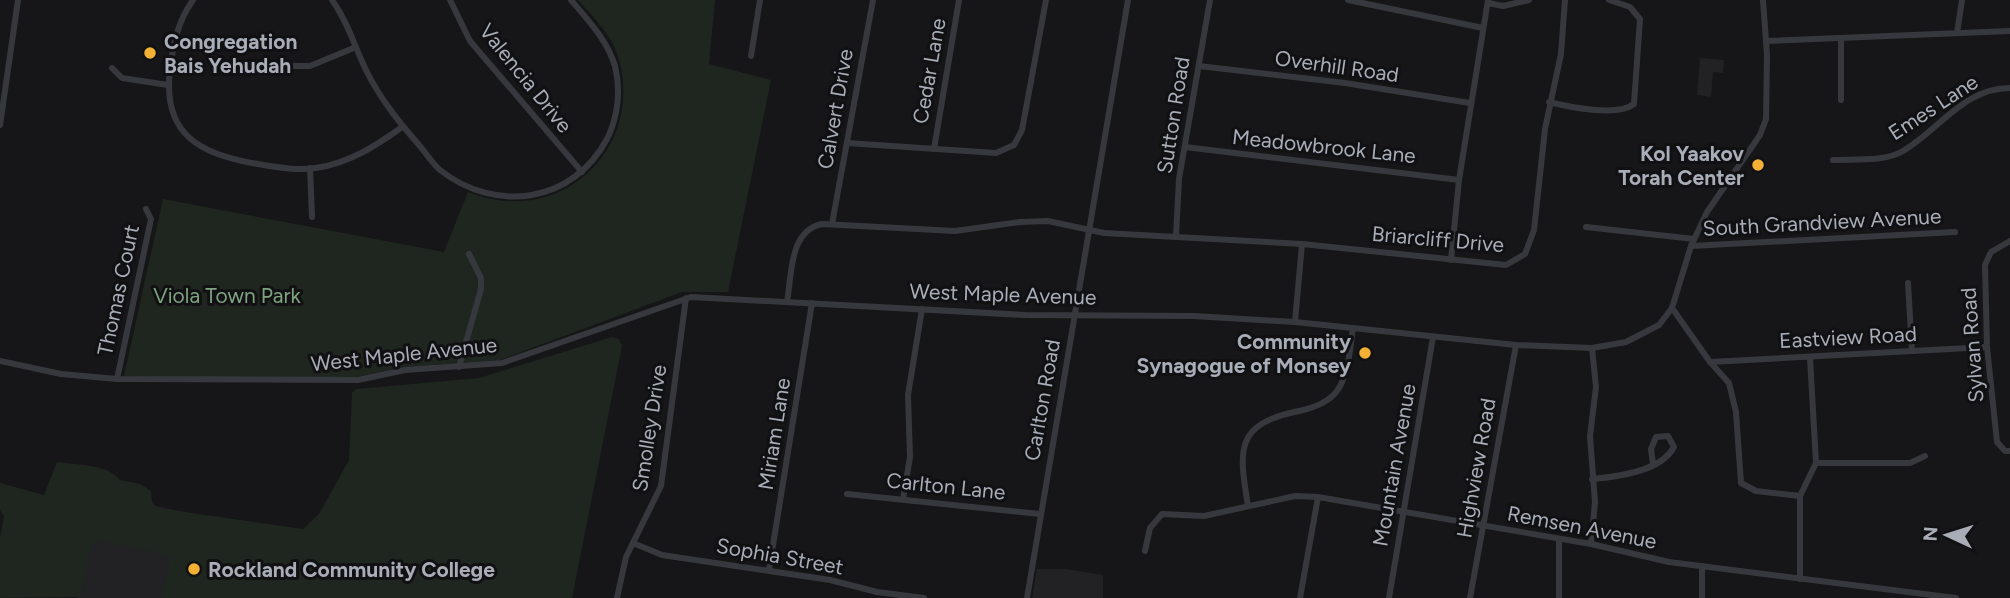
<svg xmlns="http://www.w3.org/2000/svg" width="2010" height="598" viewBox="0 0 2010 598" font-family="Figtree,sans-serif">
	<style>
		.built { fill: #222225 }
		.green { fill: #1e261f }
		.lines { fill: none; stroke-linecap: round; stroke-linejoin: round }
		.minor { stroke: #37383d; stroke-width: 6 }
		.poi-dot { fill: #f2b134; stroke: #111113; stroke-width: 2.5 }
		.labels { text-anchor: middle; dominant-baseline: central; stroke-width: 6; stroke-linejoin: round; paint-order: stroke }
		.poi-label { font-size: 21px; font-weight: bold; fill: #a8adb8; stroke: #111113; text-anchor: start }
		.street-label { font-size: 21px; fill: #a8adb8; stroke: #111113 }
		.park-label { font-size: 21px; fill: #7fa381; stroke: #111113 }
	</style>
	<rect width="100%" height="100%" fill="#161618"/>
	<g class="built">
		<path d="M 1700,58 L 1724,60 L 1723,73 L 1713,72 L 1711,97 L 1697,95 Z"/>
		<path d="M 99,494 L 312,539 L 298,598 L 77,598 Z"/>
		<path d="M 1037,569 L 1066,569 L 1103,575 L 1103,598 L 1032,598 Z"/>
	</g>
	<g class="green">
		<path d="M 578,0 L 715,0 L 709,64 L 771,80 L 728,292 L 682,292 L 500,360 L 404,367 L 332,382 L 124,376 L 163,199 L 444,252 L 468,192 C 559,229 646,150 618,56 C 611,34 593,17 578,0 Z"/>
		<path d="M 612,337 L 619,339 L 622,346 L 572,598 L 162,598 L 169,564 L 167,555 L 99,540 L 92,544 L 80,597 L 0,598 L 0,537 L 4,517 L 0,510 L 0,483 L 44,495 L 57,462 C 76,465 108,464 120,480 L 140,484 L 151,491 L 152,502 L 157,508 L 303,529 L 319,514 L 349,460 L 352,393 L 356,389 L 479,378 Z"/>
	</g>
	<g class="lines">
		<g class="minor">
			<path d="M 193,0 C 178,21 173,44 170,70 C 162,135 201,155 258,164 C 276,167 298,171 316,168 C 349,163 376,146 402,127"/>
			<path d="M 332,0 C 348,22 355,48 367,72 C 381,100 399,122 419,145 C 426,153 432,163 440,170 C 496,214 573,203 607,139 C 618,117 621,90 615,66 C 607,40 588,20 571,0"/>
			<path d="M 450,0 L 470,41 L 582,172"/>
			<path d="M 1348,0 L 1483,28"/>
			<path d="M 1488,3 L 1503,6 L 1529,0"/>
			<path d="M 1957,33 L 1962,0"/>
			<path d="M 1766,41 L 2010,31"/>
			<path d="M 751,56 L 760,0"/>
			<path d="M 294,66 L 310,66 L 356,47"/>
			<path d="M 1199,66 L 1345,83 L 1470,103"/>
			<path d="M 112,68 L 122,78 L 168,85"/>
			<path d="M 1841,100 L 1841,39"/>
			<path d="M 1549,102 C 1570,107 1617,117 1634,104 L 1640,19 L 1630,7 L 1609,0"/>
			<path d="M 0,125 L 18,0"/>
			<path d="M 847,143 L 996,153 L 1014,145 L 1022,130 L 1046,0"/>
			<path d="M 1185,147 L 1459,180"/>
			<path d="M 934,149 L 959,0"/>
			<path d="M 1833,160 C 1854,159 1885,162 1903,151 C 1940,129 1964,88 2010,88"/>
			<path d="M 310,168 L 312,217"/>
			<path d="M 832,224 L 873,0"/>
			<path d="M 1586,227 L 1694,239"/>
			<path d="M 1176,236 L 1179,179 L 1210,0"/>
			<path d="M 2010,241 L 1991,252 L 1985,265 L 1987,347 L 1997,442 L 2005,451 L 2010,451"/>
			<path d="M 1691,246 L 1955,232"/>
			<path d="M 1451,260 L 1459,180 L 1488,0"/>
			<path d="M 1908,283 L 1912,351"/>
			<path d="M 787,302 C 792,274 789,231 822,224 L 955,231 L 1020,222 L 1048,221 L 1104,233 L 1302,244 L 1506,265 L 1525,254 L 1534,230 L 1545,129 L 1561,54 L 1565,0"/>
			<path d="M 1672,308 L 1710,362 L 1729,383 L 1736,412 L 1741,483 L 1756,491 L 1800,496"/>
			<path d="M 1295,322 L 1302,244"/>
			<path d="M 0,361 L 61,374 L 117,379 L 358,380 L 405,370 L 502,363 L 691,297 L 1025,315 L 1194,316 L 1295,322 L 1516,345 L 1592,348 L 1626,342 L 1659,325 L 1672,308 L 1691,246 L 1707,212 L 1760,135 L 1766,119 L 1767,55 L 1763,0"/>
			<path d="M 1710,362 L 1987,347"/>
			<path d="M 459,367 L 481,289 L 481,278 L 469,254"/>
			<path d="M 117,379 L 151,219 L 146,209"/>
			<path d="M 1816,463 L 1910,463 L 1925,456"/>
			<path d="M 1592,479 C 1616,477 1661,472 1674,447 L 1668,436 L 1656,437 L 1651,449 L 1653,464"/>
			<path d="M 847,494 L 1040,514"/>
			<path d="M 903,499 L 910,457 L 908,395 L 922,309"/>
			<path d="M 1248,506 C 1239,450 1234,424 1299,411 C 1313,408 1328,403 1337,391 C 1349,374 1350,348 1353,328"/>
			<path d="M 633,543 L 662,555 L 830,580 L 877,592 L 924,598"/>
			<path d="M 1591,544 L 1595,502 L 1590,436 L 1596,387 L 1592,348"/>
			<path d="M 1145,551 L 1150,528 L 1162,514 L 1204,516 L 1295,496 L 1318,497 L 1591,544 L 1669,562 L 1956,598"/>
			<path d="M 1702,566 L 1702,598"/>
			<path d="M 769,570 L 812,303"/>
			<path d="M 1800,579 L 1800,496 L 1816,463 L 1810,358"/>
			<path d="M 617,598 L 626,557 L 661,486 L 686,298"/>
			<path d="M 1027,598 L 1128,0"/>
			<path d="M 1300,598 L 1318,497"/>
			<path d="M 1389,598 L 1433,337"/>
			<path d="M 1470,598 L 1516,345"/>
			<path d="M 1559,598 L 1559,539"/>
		</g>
	</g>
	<g class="poi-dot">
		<circle cx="150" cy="53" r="7"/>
		<circle cx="1758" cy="165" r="7"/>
		<circle cx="1365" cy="353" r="7"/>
		<circle cx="194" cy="569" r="7"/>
	</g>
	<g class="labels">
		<g class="poi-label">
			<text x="164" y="41">Congregation<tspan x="164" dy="24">Bais Yehudah</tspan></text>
			<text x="1744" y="153" text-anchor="end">Kol Yaakov<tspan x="1744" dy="24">Torah Center</tspan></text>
			<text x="1351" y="341" text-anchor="end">Community<tspan x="1351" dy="24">Synagogue of Monsey</tspan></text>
			<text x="208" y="569">Rockland Community College</text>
		</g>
		<g class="street-label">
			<text transform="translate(1337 66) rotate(8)">Overhill Road</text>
			<text transform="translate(929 71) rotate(-80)">Cedar Lane</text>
			<text transform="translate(526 78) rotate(51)">Valencia Drive</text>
			<text transform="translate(1933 107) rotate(-33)">Emes Lane</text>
			<text transform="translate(835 109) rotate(-80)">Calvert Drive</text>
			<text transform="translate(1173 115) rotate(-81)">Sutton Road</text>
			<text transform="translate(1324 146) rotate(6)">Meadowbrook Lane</text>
			<text transform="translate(1822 222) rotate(-3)">South Grandview Avenue</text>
			<text transform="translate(1438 239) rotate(5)">Briarcliff Drive</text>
			<text transform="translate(118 290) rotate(-78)">Thomas Court</text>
			<text transform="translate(1003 294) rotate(2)">West Maple Avenue</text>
			<text transform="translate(1848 337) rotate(-3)">Eastview Road</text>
			<text transform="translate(1972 345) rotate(-94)">Sylvan Road</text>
			<text transform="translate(404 354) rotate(-6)">West Maple Avenue</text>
			<text transform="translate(1042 400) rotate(-80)">Carlton Road</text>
			<text transform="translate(649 428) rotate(-81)">Smolley Drive</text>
			<text transform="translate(774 434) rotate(-81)">Miriam Lane</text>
			<text transform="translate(1394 465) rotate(-80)">Mountain Avenue</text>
			<text transform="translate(1476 468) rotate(-80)">Highview Road</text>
			<text transform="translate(946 486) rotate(6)">Carlton Lane</text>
			<text transform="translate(1582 527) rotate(11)">Remsen Avenue</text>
			<text transform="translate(780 556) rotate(10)">Sophia Street</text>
		</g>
		<g class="park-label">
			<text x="227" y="295">Viola Town Park</text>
		</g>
	</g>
	<g transform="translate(1947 535) rotate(274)" stroke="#111113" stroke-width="5" paint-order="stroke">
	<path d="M0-5L12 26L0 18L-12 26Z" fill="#a8adb8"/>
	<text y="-10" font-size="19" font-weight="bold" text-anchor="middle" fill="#a8adb8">N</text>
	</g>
</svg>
